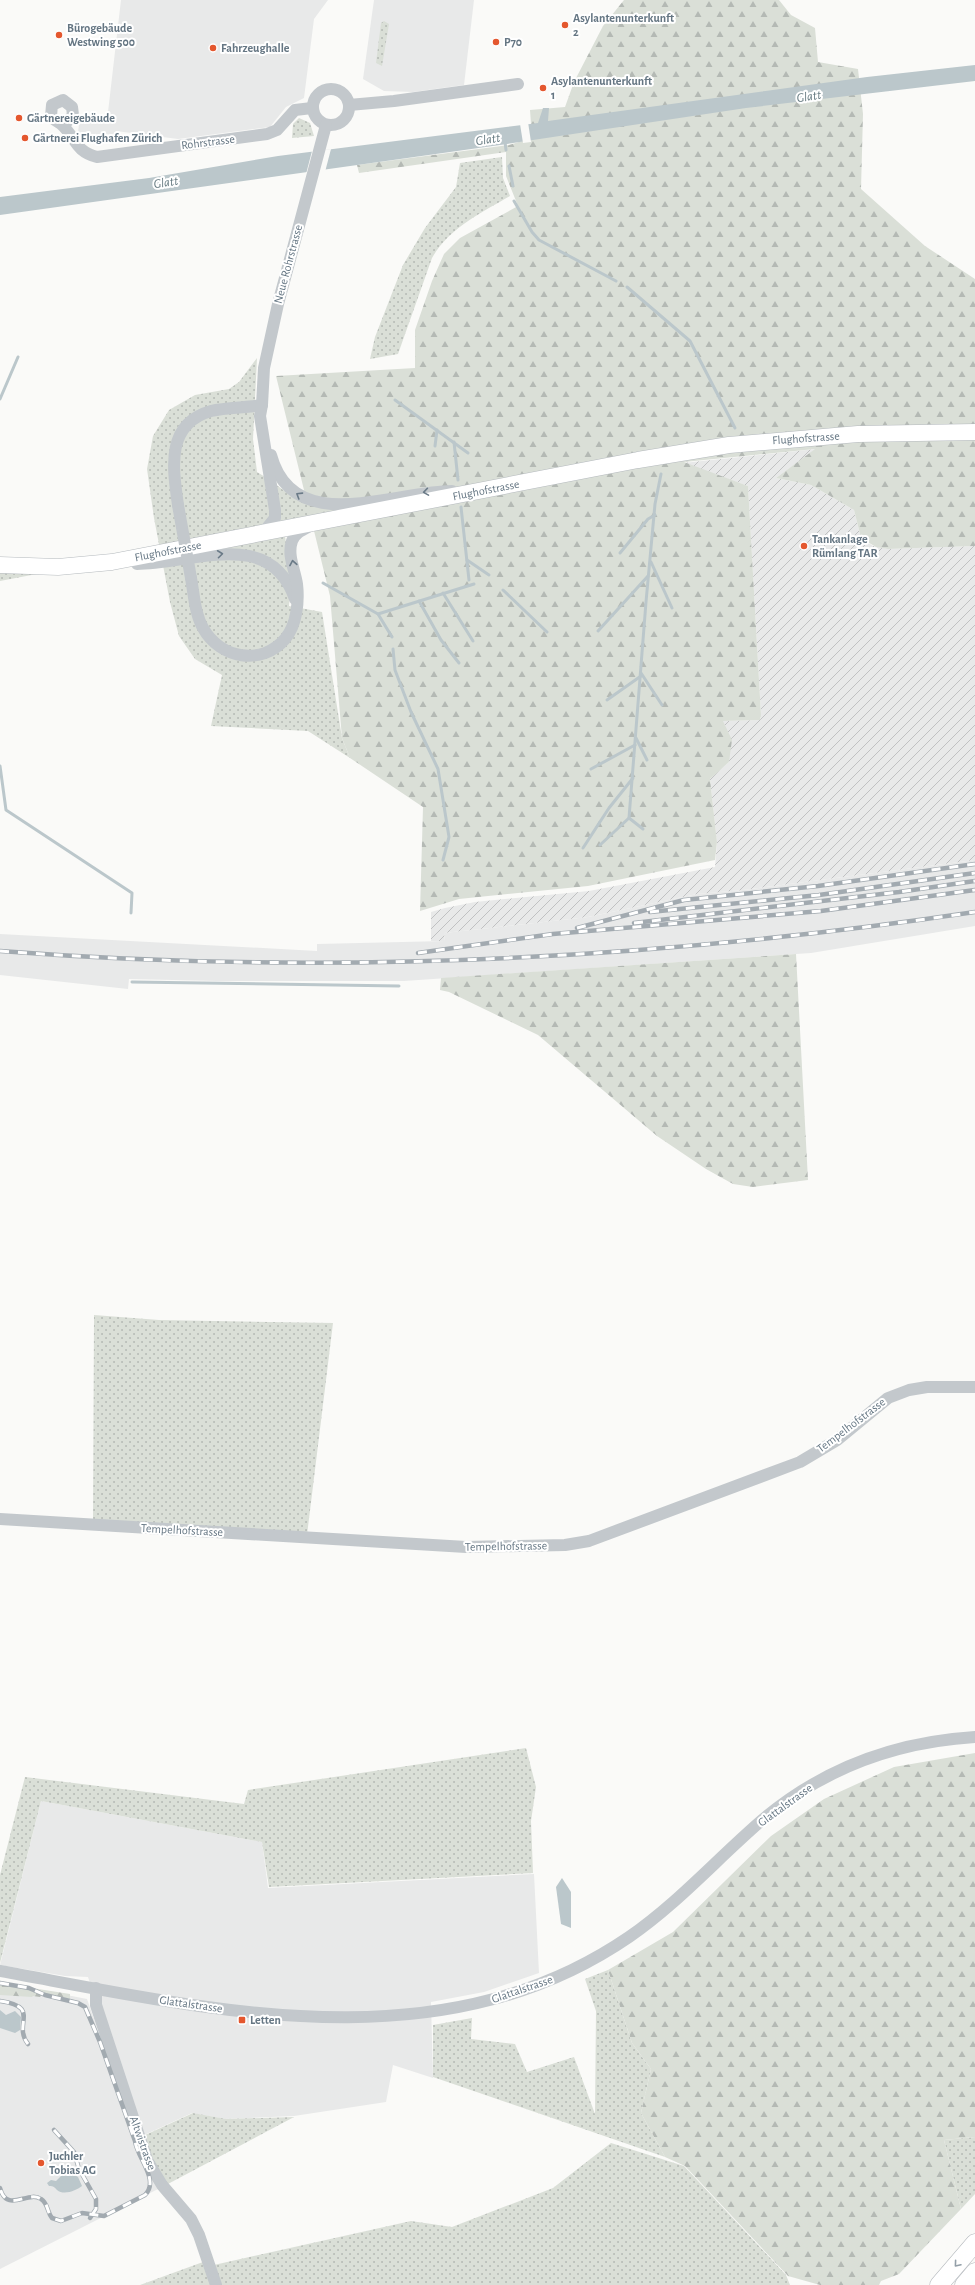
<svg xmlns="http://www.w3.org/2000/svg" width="975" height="2285" viewBox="0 0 975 2285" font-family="'Alegreya Sans',sans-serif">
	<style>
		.built { fill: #e8e9e9 }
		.industrial { fill: url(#industrial-furrows) }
		.grass { fill: url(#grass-dots) }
		.forest { fill: url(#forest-firs) }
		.water { fill: #bbc7cb }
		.pier { fill: #fafaf8 }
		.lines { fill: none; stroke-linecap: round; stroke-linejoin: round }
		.stream { stroke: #bbc7cb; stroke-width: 3 }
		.major-casing { stroke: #b5babe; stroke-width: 17 }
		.highway-casing { stroke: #b4b9bd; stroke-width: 19 }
		.minor { stroke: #c3c8cc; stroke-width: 12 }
		.major { stroke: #fff; stroke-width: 16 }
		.highway { stroke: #fff; stroke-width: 18 }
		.rail-casing { stroke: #a2aab0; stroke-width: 4.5 }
		.rail { stroke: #fff; stroke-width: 3; stroke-dasharray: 9; stroke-linecap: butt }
		.minor-bridge { stroke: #c3c8cc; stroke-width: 12 }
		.oneway { stroke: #6a7a87 }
		.oneway2 { stroke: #939fa8 }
		.poi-dot { fill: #e4572e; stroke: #fff; stroke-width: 1.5 }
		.labels { text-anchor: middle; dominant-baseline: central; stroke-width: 4; stroke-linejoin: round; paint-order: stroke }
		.poi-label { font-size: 12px; font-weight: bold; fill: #657683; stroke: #fff; text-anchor: start }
		.street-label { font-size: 12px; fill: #657683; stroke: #fff }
		.water-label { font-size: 13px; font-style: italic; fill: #60757c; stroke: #fff }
	</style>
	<defs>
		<pattern id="industrial-furrows" width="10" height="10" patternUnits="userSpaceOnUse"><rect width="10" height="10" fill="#e8e9e9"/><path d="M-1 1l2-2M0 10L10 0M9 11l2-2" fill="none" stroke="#c0c1c2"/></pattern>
		<pattern id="grass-dots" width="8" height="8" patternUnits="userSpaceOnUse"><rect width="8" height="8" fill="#dadfd7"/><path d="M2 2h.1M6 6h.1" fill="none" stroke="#b4b9b4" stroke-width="1.8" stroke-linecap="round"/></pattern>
		<pattern id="forest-firs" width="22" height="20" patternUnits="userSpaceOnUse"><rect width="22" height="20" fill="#dadfd7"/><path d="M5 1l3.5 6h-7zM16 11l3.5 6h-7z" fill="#b4b9b4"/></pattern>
	</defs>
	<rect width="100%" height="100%" fill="#fafaf8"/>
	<g class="built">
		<path d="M 121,0 L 328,0 L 314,19 L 304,98 L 286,107 L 270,127 L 178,139 L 116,131 L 115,140 L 80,136 L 78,133 L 80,115 L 99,118 L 108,112 Z"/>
		<path d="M 374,0 L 474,0 L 464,85 L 413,92 L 384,91 L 363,79 Z"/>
		<path d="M 975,860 L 975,926 L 811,953 L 404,981 L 217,981 L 129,979 L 128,989 L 0,975 L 0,934 L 317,951 L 317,944 L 445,941 L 444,933 L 588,917 L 697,894 L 743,890 Z"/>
		<path d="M 41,1801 L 262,1842 L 268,1888 L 534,1874 L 539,1973 L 484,1992 L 431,2002 L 433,2078 L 393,2065 L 386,2102 L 294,2116 L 225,2119 L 192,2113 L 142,2136 L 88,1977 L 65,1976 L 0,1965 Z"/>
		<path d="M 0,1982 L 87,1999 L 141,2152 L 158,2189 L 0,2269 Z"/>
	</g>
	<path class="industrial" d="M 816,449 L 776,478 L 811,485 L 854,510 L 861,538 L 873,546 L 888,549 L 975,546 L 975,860 L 743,890 L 697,894 L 588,917 L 444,933 L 445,941 L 431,941 L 431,912 L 445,908 L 475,902 L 589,891 L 715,867 L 717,842 L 710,779 L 729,762 L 723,721 L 760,720 L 761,715 L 748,486 L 683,463 Z"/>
	<g class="grass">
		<path d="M 384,21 L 389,24 L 382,66 L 376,63 L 381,23 Z"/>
		<path d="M 299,118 L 310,123 L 314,136 L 292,138 L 293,124 Z"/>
		<path d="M 502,157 L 503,178 L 510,196 C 481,213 449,228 432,258 L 398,354 L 370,359 L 375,337 L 403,265 L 425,228 L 456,187 L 460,163 Z"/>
		<path d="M 257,358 L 253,439 L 257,472 C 281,486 302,509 331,510 L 283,523 L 291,576 L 289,606 L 322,612 L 342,738 L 350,758 L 308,731 L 211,726 L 222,675 L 195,659 L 179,636 L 170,602 L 154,518 L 147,469 L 153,436 L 169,410 L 195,395 L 229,389 L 239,382 Z"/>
		<path d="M 0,572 L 42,573 L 0,581 Z"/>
		<path d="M 94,1315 L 159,1320 L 333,1323 L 307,1535 L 93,1522 Z"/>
		<path d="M 526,1748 L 536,1787 L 531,1821 L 533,1873 L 269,1887 L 262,1842 L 41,1801 L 0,1963 L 0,1875 L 25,1777 L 244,1804 L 248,1790 Z"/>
		<path d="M 608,1970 L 632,2043 L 651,2069 L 641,2113 L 665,2157 L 433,2077 L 433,2025 L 472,2018 L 471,2039 L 515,2044 L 527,2072 L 574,2057 L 595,2114 L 596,2011 L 585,1979 Z"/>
		<path d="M 193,2113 L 226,2119 L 294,2117 L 166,2185 L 154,2169 L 143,2136 Z"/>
		<path d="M 975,2137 L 975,2194 L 961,2209 L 944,2140 Z"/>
		<path d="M 611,2143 L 684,2166 L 786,2275 L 790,2285 L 140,2285 L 203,2262 L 205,2267 L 411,2221 L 452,2227 L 553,2188 Z"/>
	</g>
	<g class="forest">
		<path d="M 624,0 L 779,0 L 791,15 L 815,28 L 818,62 L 858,69 L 863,114 L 861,189 L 925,246 L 975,279 L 975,546 L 888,549 L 876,547 L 861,538 L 854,510 L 811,485 L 776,478 L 815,449 L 684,462 L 748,486 L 761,715 L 760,720 L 723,721 L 732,740 L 729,762 L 710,779 L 717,842 L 715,860 L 588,886 L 459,899 L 420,911 L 423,807 L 350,758 L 342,738 L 330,596 L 276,376 L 415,368 L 415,330 L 432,281 L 444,254 L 460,238 L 518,206 L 506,176 L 506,152 L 359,173 L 357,165 L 509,145 L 532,138 L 530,110 L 565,107 L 574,82 L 603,26 Z"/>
		<path d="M 796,954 L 808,1180 L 753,1187 L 733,1184 L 706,1169 L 657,1136 L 538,1035 L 449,992 L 440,990 L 441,978 Z"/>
		<path d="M 975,1753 L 975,2137 L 944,2140 L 961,2209 L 899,2274 L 881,2281 L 879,2285 L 820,2285 L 788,2276 L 685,2166 L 665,2157 L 641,2113 L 651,2069 L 632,2043 L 608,1970 L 673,1932 L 771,1836 L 824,1799 L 894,1767 Z"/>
		<path d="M 0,1983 L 70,1994 L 70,1999 L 43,1993 L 40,1997 L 33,1996 L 32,1997 L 0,1995 Z"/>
	</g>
	<g class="water">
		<path d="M 975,65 L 975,81 L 746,108 L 507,144 L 0,215 L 0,197 L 149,178 L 278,156 L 538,123 L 543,108 L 549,108 L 548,121 L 867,77 Z"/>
		<path d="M 562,1878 L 571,1892 L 571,1928 L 561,1924 L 556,1887 Z"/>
		<path d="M 0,2010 L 6,2015 L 15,2011 L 21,2017 L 20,2030 L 15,2033 L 0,2028 Z"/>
		<path d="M 71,2173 L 78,2177 L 82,2186 C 77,2190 64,2196 57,2190 C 54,2187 54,2186 49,2186 L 47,2183 L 51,2180 L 56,2181 L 61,2176 Z"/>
	</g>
	<g class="pier">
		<path d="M 528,122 L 531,142 L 523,143 L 520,124 Z"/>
		<path d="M 331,149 L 325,172 L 306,174 L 312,151 Z"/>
	</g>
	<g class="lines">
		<g class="stream">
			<path d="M 505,142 L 506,150"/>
			<path d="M 509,166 L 513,186"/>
			<path d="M 514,201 L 532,232 L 539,240 L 616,281"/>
			<path d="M 627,287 L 690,341 L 735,428"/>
			<path d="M 0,399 L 18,357"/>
			<path d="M 395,400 L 468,453"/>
			<path d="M 454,442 L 458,480"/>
			<path d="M 435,446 L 437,430"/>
			<path d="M 461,507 L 469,580"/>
			<path d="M 620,553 L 648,519 L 655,515"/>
			<path d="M 467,560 L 489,575"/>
			<path d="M 651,562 L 672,608"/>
			<path d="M 323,583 L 378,614 L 392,637"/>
			<path d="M 503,590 L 547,632"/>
			<path d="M 443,593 L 473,641"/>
			<path d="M 419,601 L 441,640 L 459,663"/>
			<path d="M 378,614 L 474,584"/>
			<path d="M 598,631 L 648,576"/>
			<path d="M 393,649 L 395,670 L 411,712 L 438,769 L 449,837 L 443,860"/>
			<path d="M 641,673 L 662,705"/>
			<path d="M 607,700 L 641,676"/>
			<path d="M 636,738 L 647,760"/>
			<path d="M 0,766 L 6,810 L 132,893 L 131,913"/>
			<path d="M 591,769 L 635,745"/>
			<path d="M 629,818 L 643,829"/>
			<path d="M 600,845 L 629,818 L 646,602 L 655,504 L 661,474"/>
			<path d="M 583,848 L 609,808 L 633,778"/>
			<path d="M 132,982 L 399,986"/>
		</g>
		<defs>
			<path id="major" d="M 0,565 L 58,567 L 112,562 L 638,460 L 729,445 L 858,434 L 975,432"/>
			<g id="highway">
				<path d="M 939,2285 L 975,2243"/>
				<path d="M 964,2285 L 975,2272"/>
			</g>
		</defs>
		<use href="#major" class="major-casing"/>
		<use href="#highway" class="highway-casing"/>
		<g class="minor">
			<circle cx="331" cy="107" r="18"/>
			<path d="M 349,105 L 394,101 L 518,84"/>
			<path d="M 60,123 L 68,121 L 73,115 L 72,107 L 63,100 L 52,105 L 51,116 C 54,121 58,121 61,124 C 76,137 74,151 97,157 L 267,134 L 277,130 L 295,110 L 312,108"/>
			<path d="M 271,455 C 293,538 394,491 452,491"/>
			<path d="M 178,505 C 173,469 165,424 211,411 C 227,407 246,408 262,405"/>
			<path d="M 262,534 L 275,518 L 275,510 L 260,416 L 262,405 L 264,368 L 278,304 L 326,125"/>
			<path d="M 137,564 C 192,564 270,526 295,599"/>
			<path d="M 191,578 C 194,595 195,614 203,628 C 220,659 262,666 285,639 C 297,625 299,601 297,584 C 295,570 287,555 292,541 C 295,533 302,530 310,526"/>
			<path d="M 0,1519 L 466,1547 L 565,1545 L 589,1541 L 800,1462 L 837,1440 L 888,1398 L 909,1390 L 927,1387 L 975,1387"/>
			<path d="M 0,1971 C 209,2009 439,2067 629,1937 C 677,1904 717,1859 761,1821 C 822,1769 895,1742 975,1737"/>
			<path d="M 96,1988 L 96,2005 L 147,2160 L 162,2185 L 191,2219 L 199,2235 L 216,2285"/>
		</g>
		<use href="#major" class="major"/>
		<use href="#highway" class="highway"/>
		<defs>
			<g id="rail">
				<path d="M 650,912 L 819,895 L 975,873"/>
				<path d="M 634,923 L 899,892 L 975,881"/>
				<path d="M 577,928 L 684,900 L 818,886 L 975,864"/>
				<path d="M 0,951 C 326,976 652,960 975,912"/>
				<path d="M 418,953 L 553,934 L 821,911 L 975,890"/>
				<path d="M 0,1983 L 29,1988 L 45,1995 L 78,2003 L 85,2007 L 100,2042 L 135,2141 C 137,2158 160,2180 145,2195 L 104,2216 L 82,2213 L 61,2221 L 52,2218 C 47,2212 48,2203 41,2199 C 28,2190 7,2214 0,2188"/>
				<path d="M 0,2001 C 42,2007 12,2024 28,2044"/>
				<path d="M 54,2130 L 74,2152 L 79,2169 L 96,2199 L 96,2209 L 90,2218"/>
			</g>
		</defs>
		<use href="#rail" class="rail-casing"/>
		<use href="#rail" class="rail"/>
		<path class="minor-bridge" d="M 178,505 L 191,578"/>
	</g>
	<defs><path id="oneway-chevron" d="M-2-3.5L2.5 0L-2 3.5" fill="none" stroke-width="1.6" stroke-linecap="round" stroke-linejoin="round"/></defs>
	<g class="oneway">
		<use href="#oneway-chevron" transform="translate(426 492) rotate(171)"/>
		<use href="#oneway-chevron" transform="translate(299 495) rotate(-148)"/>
		<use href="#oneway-chevron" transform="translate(220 554) rotate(-7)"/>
		<use href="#oneway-chevron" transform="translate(293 563) rotate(-100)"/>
	</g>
	<use class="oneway2" href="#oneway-chevron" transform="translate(957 2264) rotate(130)"/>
	<g class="poi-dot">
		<circle cx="565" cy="25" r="4"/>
		<circle cx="59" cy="35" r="4"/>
		<circle cx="496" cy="42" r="4"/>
		<circle cx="213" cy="48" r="4"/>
		<circle cx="543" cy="88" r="4"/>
		<circle cx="19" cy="118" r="4"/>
		<circle cx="25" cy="138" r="4"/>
		<circle cx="804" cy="546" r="4"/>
		<rect x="238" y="2016" width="8" height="8" rx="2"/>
		<circle cx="41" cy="2163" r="4"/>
	</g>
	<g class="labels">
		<g class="poi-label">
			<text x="573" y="18">Asylantenunterkunft<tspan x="573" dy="14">2</tspan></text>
			<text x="67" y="28">Bürogebäude<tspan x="67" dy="14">Westwing 500</tspan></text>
			<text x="504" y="42">P70</text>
			<text x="221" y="48">Fahrzeughalle</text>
			<text x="551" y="81">Asylantenunterkunft<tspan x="551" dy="14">1</tspan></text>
			<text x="27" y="118">Gärtnereigebäude</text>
			<text x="33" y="138">Gärtnerei Flughafen Zürich</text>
			<text x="812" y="539">Tankanlage<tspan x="812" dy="14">Rümlang TAR</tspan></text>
			<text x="250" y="2020">Letten</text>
			<text x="49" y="2156">Juchler<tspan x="49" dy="14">Tobias AG</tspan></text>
		</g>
		<g class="street-label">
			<text transform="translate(208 142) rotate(-7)">Rohrstrasse</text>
			<text transform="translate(288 264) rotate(-75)">Neue Rohrstrasse</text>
			<text transform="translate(806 438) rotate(-4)">Flughofstrasse</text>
			<text transform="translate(486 490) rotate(-11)">Flughofstrasse</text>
			<text transform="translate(168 551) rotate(-11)">Flughofstrasse</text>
			<text transform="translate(851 1425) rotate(-37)">Tempelhofstrasse</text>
			<text transform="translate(182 1530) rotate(3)">Tempelhofstrasse</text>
			<text transform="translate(506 1546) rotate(-1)">Tempelhofstrasse</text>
			<text transform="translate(785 1805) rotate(-36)">Glattalstrasse</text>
			<text transform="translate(522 1989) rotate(-19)">Glattalstrasse</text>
			<text transform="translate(191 2004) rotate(8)">Glattalstrasse</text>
			<text transform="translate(143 2143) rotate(70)">Altwistrasse</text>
		</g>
		<g class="water-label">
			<text transform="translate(809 97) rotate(-8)">Glatt</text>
			<text transform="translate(488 140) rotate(-8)">Glatt</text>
			<text transform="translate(166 183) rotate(-8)">Glatt</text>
		</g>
	</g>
</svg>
